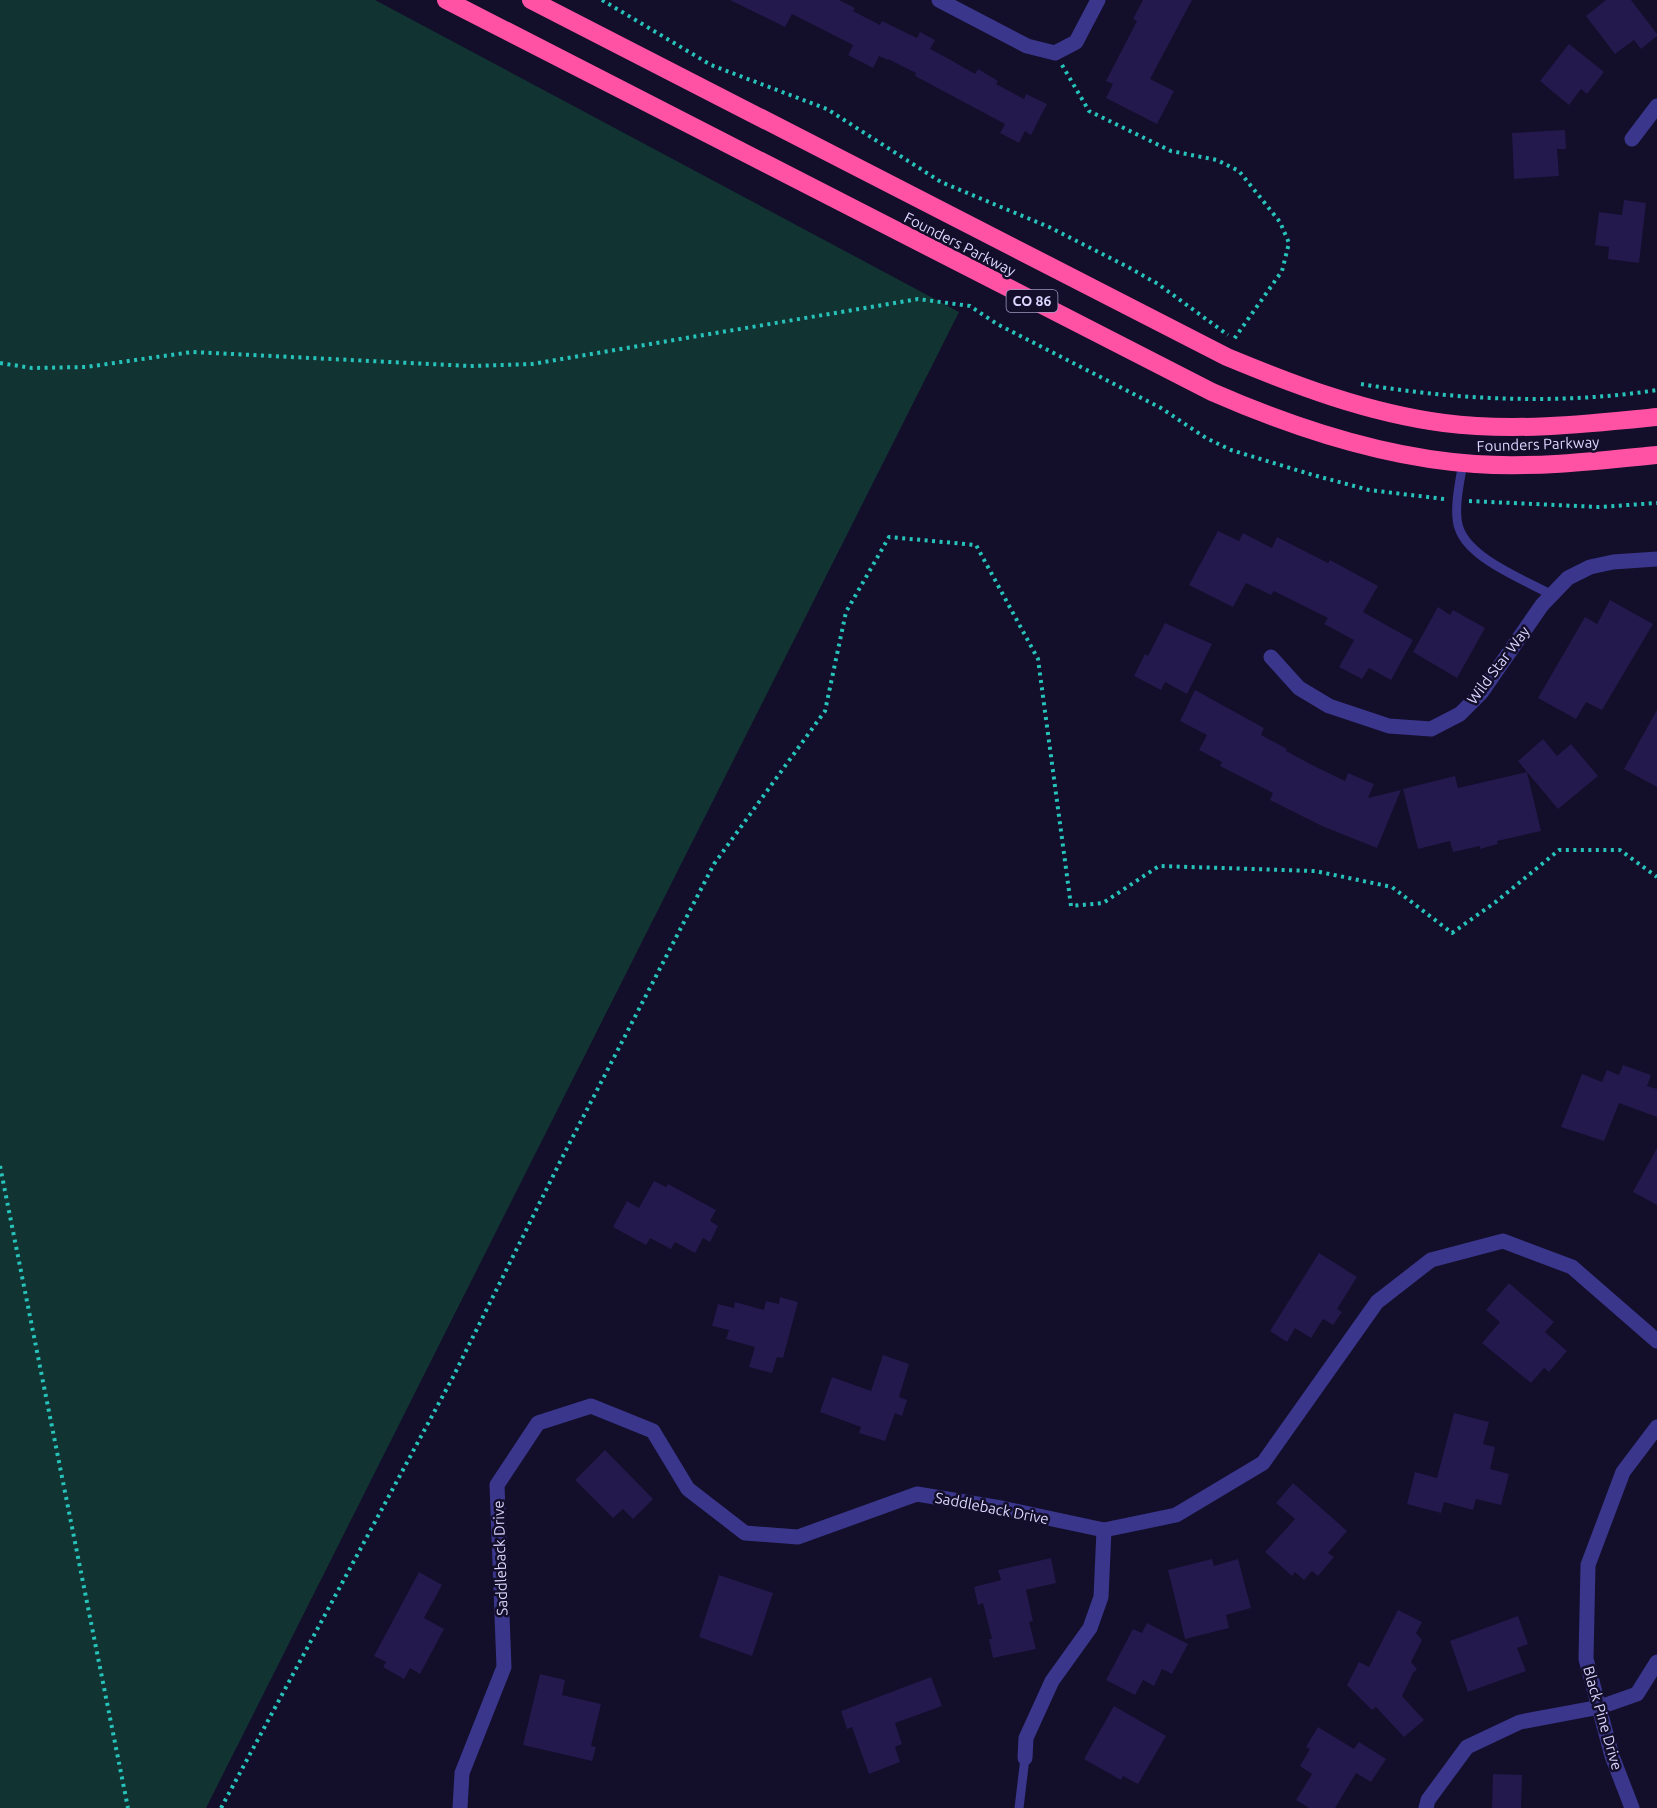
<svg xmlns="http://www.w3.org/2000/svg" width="1657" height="1808" viewBox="0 0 1657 1808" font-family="Ubuntu,sans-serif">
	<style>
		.green { fill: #113433 }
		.building { fill: #23194c }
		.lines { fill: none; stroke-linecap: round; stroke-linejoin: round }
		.path { stroke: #27c3ba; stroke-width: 4; stroke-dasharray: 3 4.5; stroke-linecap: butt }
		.lane { stroke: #3a368c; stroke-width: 9 }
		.street { stroke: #3a368c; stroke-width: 15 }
		.highway { stroke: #ff52a4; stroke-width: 18 }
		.labels { text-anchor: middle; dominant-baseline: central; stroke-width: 5; stroke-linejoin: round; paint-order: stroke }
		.shield { fill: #130e2a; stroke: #a09bbf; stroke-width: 1.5 }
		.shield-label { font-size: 14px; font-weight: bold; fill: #dcd7ff }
		.street-label { font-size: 15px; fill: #dcd7ff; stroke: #130e2a }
	</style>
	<rect width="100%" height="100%" fill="#130e2a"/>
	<path class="green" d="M 0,0 L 375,0 L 959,312 L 206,1808 L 0,1808 Z"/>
	<g class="building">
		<path d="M 730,0 L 839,0 L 855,8 L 853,11 L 880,25 L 882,21 L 917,38 L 920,32 L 935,40 L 930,49 L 949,59 L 975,74 L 978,69 L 998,81 L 996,84 L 1024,99 L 1026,94 L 1047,104 L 1031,135 L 1025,131 L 1019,143 L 1000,133 L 1005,124 L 915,76 L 916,73 L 888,59 L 888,60 L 879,56 L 873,68 L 848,55 L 853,45 L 792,14 L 785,27 Z"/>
		<path d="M 1143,0 L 1192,0 L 1150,79 L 1174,91 L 1157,124 L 1106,98 L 1113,84 L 1106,81 L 1137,21 L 1133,19 Z"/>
		<path d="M 1606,0 L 1631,0 L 1657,34 L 1657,36 L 1641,49 L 1634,40 L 1615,54 L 1586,16 Z"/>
		<path d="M 1569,44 L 1604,72 L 1587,94 L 1581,89 L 1569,105 L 1540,81 Z"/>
		<path d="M 1565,130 L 1566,149 L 1557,149 L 1559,176 L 1514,179 L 1512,133 Z"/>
		<path d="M 1624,200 L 1646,203 L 1639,263 L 1608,259 L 1609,247 L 1595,245 L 1599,212 L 1622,215 Z"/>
		<path d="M 1218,531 L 1239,541 L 1243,533 L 1272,548 L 1277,537 L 1328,563 L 1330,560 L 1378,586 L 1363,612 L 1413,640 L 1391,680 L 1369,668 L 1362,679 L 1339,667 L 1354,640 L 1324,624 L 1328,618 L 1274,591 L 1271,595 L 1246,583 L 1233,607 L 1189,585 Z"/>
		<path d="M 1610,600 L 1653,624 L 1602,710 L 1586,702 L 1576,719 L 1538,698 L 1585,617 L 1597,624 Z"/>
		<path d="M 1438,607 L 1450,615 L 1453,610 L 1485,628 L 1457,678 L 1413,652 Z"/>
		<path d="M 1165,623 L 1212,644 L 1187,694 L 1165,682 L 1161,690 L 1134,676 L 1145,654 L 1148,656 Z"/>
		<path d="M 1195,690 L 1264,728 L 1261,735 L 1287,749 L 1286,751 L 1314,766 L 1345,781 L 1348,773 L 1374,784 L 1368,798 L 1401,790 L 1377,848 L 1322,826 L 1270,800 L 1273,793 L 1220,766 L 1222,762 L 1199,750 L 1207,735 L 1180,721 Z"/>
		<path d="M 1657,710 L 1657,787 L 1624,769 Z"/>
		<path d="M 1543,739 L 1557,756 L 1571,744 L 1598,776 L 1558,809 L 1527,772 L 1541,831 L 1497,841 L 1498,844 L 1480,849 L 1480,846 L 1453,852 L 1450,841 L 1418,849 L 1403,789 L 1455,776 L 1458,788 L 1527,772 L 1518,761 Z"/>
		<path d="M 1623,1065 L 1651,1075 L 1647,1086 L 1657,1089 L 1657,1117 L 1619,1103 L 1604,1141 L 1561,1127 L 1582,1074 L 1602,1082 L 1607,1070 L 1619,1075 Z"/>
		<path d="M 1657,1148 L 1657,1205 L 1633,1192 Z"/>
		<path d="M 654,1181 L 666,1187 L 668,1184 L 716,1210 L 710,1221 L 718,1226 L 710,1242 L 703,1238 L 695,1253 L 675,1242 L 671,1249 L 650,1238 L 646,1245 L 613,1227 L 627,1201 L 639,1208 Z"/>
		<path d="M 1319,1253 L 1357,1277 L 1337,1309 L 1342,1312 L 1333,1325 L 1323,1319 L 1311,1338 L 1295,1328 L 1287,1342 L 1270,1331 Z"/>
		<path d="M 1509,1283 L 1554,1322 L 1545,1332 L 1567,1351 L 1549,1372 L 1544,1368 L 1531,1383 L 1482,1343 L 1500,1322 L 1486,1310 Z"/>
		<path d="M 780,1297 L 798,1302 L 783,1358 L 777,1357 L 772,1373 L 749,1367 L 755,1347 L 726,1339 L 729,1330 L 712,1326 L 718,1304 L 734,1308 L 735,1302 L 764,1310 L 766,1301 L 779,1304 Z"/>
		<path d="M 883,1355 L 909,1364 L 899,1397 L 907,1400 L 902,1416 L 895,1413 L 885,1441 L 859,1433 L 861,1427 L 820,1412 L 832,1377 L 871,1391 Z"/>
		<path d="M 1454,1413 L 1489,1422 L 1483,1444 L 1495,1447 L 1490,1469 L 1509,1474 L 1501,1505 L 1476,1499 L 1473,1510 L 1444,1502 L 1441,1513 L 1407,1504 L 1415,1472 L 1437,1478 Z"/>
		<path d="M 605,1450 L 653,1499 L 633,1519 L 623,1509 L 613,1518 L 575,1480 Z"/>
		<path d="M 1293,1483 L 1347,1531 L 1328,1553 L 1334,1557 L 1318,1576 L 1312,1571 L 1304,1580 L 1295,1572 L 1292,1576 L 1265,1552 L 1295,1519 L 1276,1503 Z"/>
		<path d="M 1051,1558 L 1056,1583 L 1026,1590 L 1033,1621 L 1029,1622 L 1036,1649 L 993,1658 L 989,1639 L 992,1639 L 983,1603 L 978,1605 L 974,1587 L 1001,1580 L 998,1570 Z"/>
		<path d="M 1212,1559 L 1214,1566 L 1238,1559 L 1251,1608 L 1226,1615 L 1229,1628 L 1185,1639 L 1168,1570 Z"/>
		<path d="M 419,1572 L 442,1585 L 424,1618 L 444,1629 L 420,1674 L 410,1668 L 404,1679 L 383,1667 L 386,1662 L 374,1656 Z"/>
		<path d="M 719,1575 L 773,1593 L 752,1656 L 699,1637 Z"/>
		<path d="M 1398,1610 L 1422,1622 L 1416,1633 L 1422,1640 L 1411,1662 L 1417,1669 L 1413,1673 L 1402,1696 L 1424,1720 L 1404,1737 L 1376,1707 L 1372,1710 L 1347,1685 L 1359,1662 L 1369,1667 Z"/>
		<path d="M 1518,1616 L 1528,1644 L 1517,1648 L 1526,1671 L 1468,1692 L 1450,1641 Z"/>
		<path d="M 1147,1623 L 1188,1644 L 1172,1674 L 1162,1669 L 1154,1686 L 1143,1680 L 1135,1695 L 1106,1680 L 1133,1629 L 1142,1633 Z"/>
		<path d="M 540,1674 L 565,1680 L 562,1695 L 601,1704 L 591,1746 L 596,1747 L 592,1761 L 523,1745 Z"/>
		<path d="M 931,1677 L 942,1706 L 895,1723 L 902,1744 L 895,1747 L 900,1762 L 869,1774 L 852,1727 L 847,1729 L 841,1711 Z"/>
		<path d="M 1114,1706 L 1166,1736 L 1138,1784 L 1123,1776 L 1121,1780 L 1084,1759 Z"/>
		<path d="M 1318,1727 L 1354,1749 L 1359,1742 L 1386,1759 L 1371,1782 L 1356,1773 L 1335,1808 L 1309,1808 L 1296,1800 L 1312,1774 L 1300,1766 L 1310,1749 L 1306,1747 Z"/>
		<path d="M 1493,1774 L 1522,1775 L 1521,1808 L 1492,1808 Z"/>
	</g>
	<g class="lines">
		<g class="path">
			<path d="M 602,0 L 711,65 L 827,109 L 941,182 L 1049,227 L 1128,267 L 1158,284 L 1228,335"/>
			<path d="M 1062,65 L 1089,111 L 1171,151 L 1217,160 L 1239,171 L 1280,222 L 1289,243 L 1282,271 L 1234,339"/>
			<path d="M 0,363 L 32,368 L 86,367 L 192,352 L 470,366 L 532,364 L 918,299 L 970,306 L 997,324 L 1161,408 L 1206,438 L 1231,450 L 1313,475 L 1369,490 L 1444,499"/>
			<path d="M 1361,384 C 1456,400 1562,405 1657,390"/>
			<path d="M 1469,501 L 1599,507 L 1657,503"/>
			<path d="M 0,1166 L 128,1808"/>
			<path d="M 221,1808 L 453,1377 L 564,1154 L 714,864 L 825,711 L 846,612 L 889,537 L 976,545 L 1038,659 L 1071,906 L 1103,903 L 1159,866 L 1315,871 L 1392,887 L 1452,933 L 1497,901 L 1559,850 L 1620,850 L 1657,877"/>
		</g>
		<g class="lane">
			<path d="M 1463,463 C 1460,480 1453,511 1459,528 C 1469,559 1525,580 1552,595"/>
			<path d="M 1019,1808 L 1025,1758"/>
		</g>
		<g class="street">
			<path d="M 939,0 L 1027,46 L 1055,53 L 1076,42 L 1098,0"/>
			<path d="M 1632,139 L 1657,106"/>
			<path d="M 1271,657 L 1299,688 L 1329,706 L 1389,726 L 1431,729 L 1460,714 L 1481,693 L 1542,605 L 1568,578 L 1590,567 L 1613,562 L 1657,559"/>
			<path d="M 1025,1758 L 1026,1738 L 1052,1681 L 1090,1628 L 1101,1597 L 1104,1530"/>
			<path d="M 460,1808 L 462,1773 L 504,1667 L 497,1485 L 538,1423 L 591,1406 L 653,1431 L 688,1489 L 745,1533 L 798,1537 L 917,1494 L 1001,1508 L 1104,1530 L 1176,1515 L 1263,1463 L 1377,1302 L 1431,1260 L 1503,1241 L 1572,1267 L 1657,1341"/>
			<path d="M 1426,1808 L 1428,1800 L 1467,1747 L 1520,1722 L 1600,1707 L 1637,1694 L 1657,1662"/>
			<path d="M 1632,1808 L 1612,1756 L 1586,1659 L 1588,1565 L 1623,1472 L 1657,1427"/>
		</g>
		<g class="highway">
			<path d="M 446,0 L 1212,392 C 1294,428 1384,458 1475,464 C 1535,468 1597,461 1657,455"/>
			<path d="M 531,0 L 1227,357 C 1297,386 1368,413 1444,423 C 1514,432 1587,424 1657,417"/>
		</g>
	</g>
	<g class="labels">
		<rect class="shield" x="1006.5" y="290" width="51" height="22" rx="4.5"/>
		<g class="shield-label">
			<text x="1032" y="301">CO 86</text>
		</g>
		<g class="street-label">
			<text transform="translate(960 244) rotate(27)">Founders Parkway</text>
			<text transform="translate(1538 444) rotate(-2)">Founders Parkway</text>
			<text transform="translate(1498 665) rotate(-53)">Wild Star Way</text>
			<text transform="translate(992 1508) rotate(11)">Saddleback Drive</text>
			<text transform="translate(500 1558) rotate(-92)">Saddleback Drive</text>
			<text transform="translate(1603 1718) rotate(74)">Black Pine Drive</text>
		</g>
	</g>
</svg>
